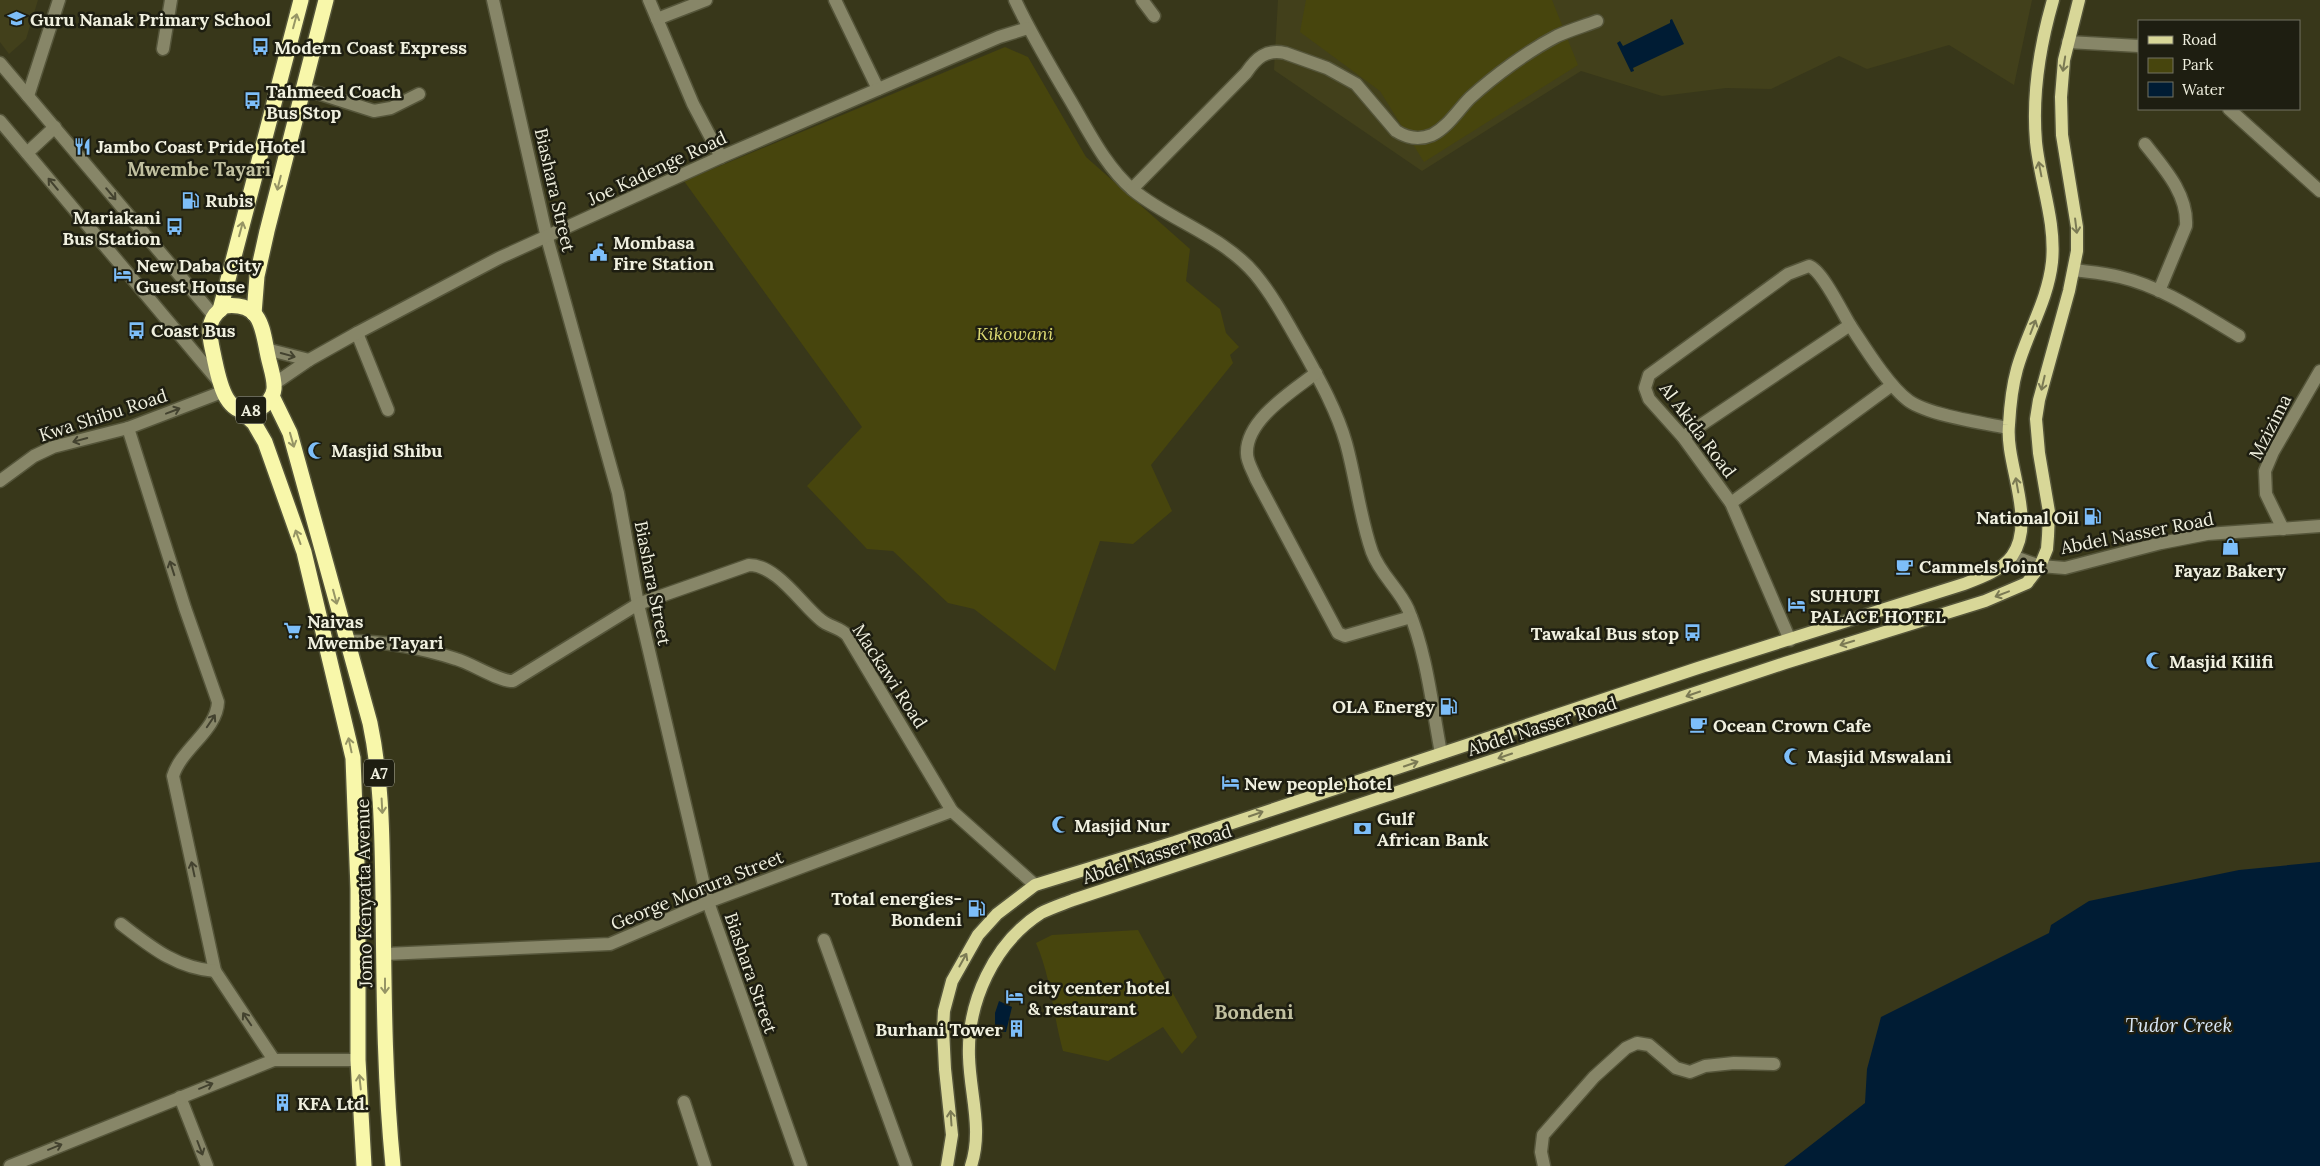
<svg xmlns="http://www.w3.org/2000/svg" width="2320" height="1166" viewBox="0 0 2320 1166" font-family="Lora,serif">
	<style>
		.built { fill: #42401b }
		.green { fill: #47450d }
		.water { fill: #001c34 }
		.lines { fill: none; stroke-linecap: round; stroke-linejoin: round }
		.minor-casing { stroke: #55553a; stroke-width: 15 }
		.major-casing { stroke: #55553a; stroke-width: 15 }
		.highway-casing { stroke: #55553a; stroke-width: 18 }
		.minor { stroke: #878668; stroke-width: 12 }
		.major { stroke: #d8d798; stroke-width: 12 }
		.highway { stroke: #f8f7aa; stroke-width: 15 }
		.oneway { stroke: #969565 }
		.oneway2 { stroke: #7b7a54 }
		.oneway3 { stroke: #43422f }
		.labels { text-anchor: middle; dominant-baseline: central; stroke-width: 5; stroke-linejoin: round; paint-order: stroke }
		.shield { fill: #1e1e11; stroke: #b1b1a1; stroke-width: 1 }
		.shield-label { font-size: 16px; font-weight: bold; fill: #f0f0df }
		.poi-label { font-size: 18px; font-weight: bold; fill: #f0f0df; stroke: #1e1e11; text-anchor: start }
		.street-label { font-size: 18px; fill: #f0f0df; stroke: #1e1e11 }
		.park-label { font-size: 18px; font-style: italic; fill: #dedb73; stroke: #1e1e11 }
		.neighbourhood-label { font-size: 19px; font-weight: bold; fill: #c2c1a0; stroke: #1e1e11 }
		.water-label { font-size: 19px; font-style: italic; fill: #d8e6f5; stroke: #1e1e11 }
		.quarter-label { font-size: 20px; font-weight: bold; fill: #c2c1a0; stroke: #1e1e11 }
	</style>
	<rect width="100%" height="100%" fill="#38371a"/>
	<g class="built">
		<path d="M 0,0 L 38,0 L 26,39 L 9,54 L 0,42 Z"/>
		<path d="M 1278,0 L 2032,0 L 2014,85 L 1949,45 L 1867,69 L 1839,56 L 1771,89 L 1726,88 L 1662,96 L 1581,71 L 1422,171 L 1274,70 Z"/>
	</g>
	<g class="green">
		<path d="M 1306,0 L 1552,0 L 1578,65 L 1424,162 L 1380,91 L 1300,32 Z"/>
		<path d="M 1005,47 L 1028,57 L 1086,157 L 1190,249 L 1186,281 L 1220,309 L 1226,333 L 1239,347 L 1230,355 L 1233,363 L 1151,465 L 1172,511 L 1133,544 L 1100,541 L 1055,671 L 974,609 L 948,603 L 893,551 L 867,549 L 807,486 L 862,427 L 684,181 Z"/>
		<path d="M 1138,930 L 1197,1037 L 1182,1054 L 1163,1027 L 1108,1061 L 1063,1051 C 1053,1015 1051,977 1036,943 L 1052,935 Z"/>
	</g>
	<g class="water">
		<path d="M 1672,19 L 1684,44 L 1633,68 L 1634,71 L 1631,72 L 1617,43 L 1620,41 L 1623,46 L 1670,23 L 1670,20 Z"/>
		<path d="M 2320,862 L 2320,1166 L 1784,1166 L 1865,1103 L 1867,1069 L 1881,1017 L 2049,933 L 2051,925 L 2089,901 L 2239,870 Z"/>
		<path d="M 999,1001 L 1012,1007 L 1006,1032 L 995,1031 L 995,1013 Z"/>
	</g>
	<g class="lines">
		<defs>
			<g id="minor">
				<path d="M 493,0 L 547,238 L 618,493 L 638,604 L 708,902 L 801,1166"/>
				<path d="M 649,0 L 693,104 L 721,157"/>
				<path d="M 835,0 L 878,89"/>
				<path d="M 1015,0 C 1031,34 1050,66 1069,98 C 1088,130 1105,166 1133,190 C 1171,221 1223,236 1255,274 C 1274,297 1288,324 1303,350 C 1319,379 1337,411 1346,443 C 1356,479 1360,518 1372,552 C 1380,574 1399,589 1408,609 C 1427,654 1432,706 1441,753"/>
				<path d="M 1142,0 L 1154,16"/>
				<path d="M 657,19 L 706,0"/>
				<path d="M 2068,42 L 2139,46"/>
				<path d="M 163,49 L 171,0"/>
				<path d="M 0,63 L 214,316"/>
				<path d="M 302,88 L 374,111 L 391,108 L 419,94"/>
				<path d="M 28,96 L 59,0"/>
				<path d="M 2229,109 L 2320,191"/>
				<path d="M 0,121 L 220,383"/>
				<path d="M 2145,144 C 2164,168 2188,194 2186,226 L 2159,291"/>
				<path d="M 27,153 L 55,127"/>
				<path d="M 1132,189 L 1246,73 C 1256,58 1266,49 1285,53 L 1327,68 L 1356,84 L 1396,131 C 1407,138 1420,140 1432,135 C 1448,127 1458,110 1470,98 C 1494,76 1528,51 1557,36 C 1570,30 1584,26 1597,21"/>
				<path d="M 2074,270 C 2089,272 2105,273 2120,277 C 2163,287 2202,314 2239,336"/>
				<path d="M 357,333 L 388,410"/>
				<path d="M 266,349 L 309,360"/>
				<path d="M 1316,373 C 1293,391 1245,420 1247,454 C 1247,462 1253,471 1256,479 L 1338,633 L 1345,636 L 1411,617"/>
				<path d="M 274,384 L 309,360 L 357,333 L 499,258 L 721,157 L 999,37 L 1028,28"/>
				<path d="M 128,428 L 185,608 L 218,702 C 217,730 181,749 173,776 L 215,971 L 274,1060"/>
				<path d="M 1683,437 L 1850,325"/>
				<path d="M 0,481 L 34,456 L 53,447 L 128,428 L 222,392"/>
				<path d="M 1731,503 L 1892,385"/>
				<path d="M 2283,529 L 2266,494 L 2265,471 L 2273,452 L 2320,371"/>
				<path d="M 2012,556 L 2040,566 L 2065,568 L 2161,543 L 2207,534 L 2320,526"/>
				<path d="M 1790,640 L 1731,503 L 1683,437 L 1649,399 L 1645,388 L 1649,375 L 1788,274 L 1809,266 C 1822,270 1842,312 1850,325 C 1864,346 1889,387 1909,401 C 1929,415 1983,423 2008,428"/>
				<path d="M 347,641 C 382,641 422,648 456,659 C 471,663 500,682 513,681 L 638,604 L 749,565 C 777,565 801,604 821,620 C 829,627 839,627 847,635 L 952,811 L 1035,885"/>
				<path d="M 121,924 C 151,947 176,968 215,971"/>
				<path d="M 824,940 L 906,1166"/>
				<path d="M 385,954 L 610,944 L 708,902 L 952,811"/>
				<path d="M 180,1097 L 207,1166"/>
				<path d="M 684,1102 L 705,1166"/>
				<path d="M 10,1166 L 274,1060 L 358,1060"/>
				<path d="M 1544,1166 L 1541,1152 L 1543,1135 L 1594,1077 L 1626,1048 L 1637,1043 L 1649,1045 L 1676,1068 L 1690,1072 L 1705,1066 L 1734,1063 L 1774,1064"/>
			</g>
			<g id="major">
				<path d="M 947,1166 L 952,1135 L 945,1069 L 943,1029 L 944,1011 L 952,981 L 978,935 L 997,914 L 1035,885 L 1175,842 L 1698,668 L 1964,584 C 1980,578 2002,570 2012,556 C 2037,520 2005,464 2009,425 C 2010,407 2012,387 2017,369 C 2027,333 2048,300 2052,262 C 2056,221 2040,182 2036,142 C 2032,95 2040,45 2053,0"/>
				<path d="M 971,1166 C 983,1130 970,1094 969,1057 C 967,1002 994,943 1041,913 C 1051,908 1063,904 1073,900 L 1785,663 L 1985,601 L 2027,583 L 2040,566 L 2047,549 L 2048,536 L 2049,512 L 2039,453 L 2036,419 L 2039,400 L 2069,291 L 2077,251 L 2077,227 L 2062,135 L 2061,97 L 2064,60 L 2079,0"/>
			</g>
			<g id="highway">
				<path d="M 225,306 C 262,302 262,328 268,356 C 270,366 275,379 274,389 C 273,398 266,406 258,409 C 225,421 219,380 214,357 C 212,347 208,334 211,323 C 213,316 219,310 225,306 Z"/>
				<path d="M 220,310 L 301,0"/>
				<path d="M 254,314 L 257,276 L 267,231 L 326,0"/>
				<path d="M 272,396 L 290,433 L 370,723 C 382,780 382,837 383,896 C 384,986 384,1076 393,1166"/>
				<path d="M 241,411 L 254,423 L 265,442 L 304,552 L 353,758 L 358,889 L 358,1060 L 364,1166"/>
			</g>
		</defs>
		<use href="#minor" class="minor-casing"/>
		<use href="#major" class="major-casing"/>
		<use href="#highway" class="highway-casing"/>
		<use href="#minor" class="minor"/>
		<use href="#major" class="major"/>
		<use href="#highway" class="highway"/>
	</g>
	<defs><path id="oneway-shaft" d="M-6 0H5M1.5-3L5.5 0L1.5 3" fill="none" stroke-width="1.6" stroke-linecap="round" stroke-linejoin="round" transform="scale(1.25)"/></defs>
	<g class="oneway">
		<use href="#oneway-shaft" transform="translate(295 21) rotate(-75)"/>
		<use href="#oneway-shaft" transform="translate(279 183) rotate(104)"/>
		<use href="#oneway-shaft" transform="translate(241 229) rotate(-75)"/>
		<use href="#oneway-shaft" transform="translate(292 440) rotate(74)"/>
		<use href="#oneway-shaft" transform="translate(298 537) rotate(-110)"/>
		<use href="#oneway-shaft" transform="translate(335 597) rotate(75)"/>
		<use href="#oneway-shaft" transform="translate(350 745) rotate(-102)"/>
		<use href="#oneway-shaft" transform="translate(382 806) rotate(87)"/>
		<use href="#oneway-shaft" transform="translate(385 986) rotate(90)"/>
		<use href="#oneway-shaft" transform="translate(360 1082) rotate(-96)"/>
	</g>
	<g class="oneway2">
		<use href="#oneway-shaft" transform="translate(2064 64) rotate(99)"/>
		<use href="#oneway-shaft" transform="translate(2040 169) rotate(-101)"/>
		<use href="#oneway-shaft" transform="translate(2076 226) rotate(83)"/>
		<use href="#oneway-shaft" transform="translate(2033 327) rotate(-69)"/>
		<use href="#oneway-shaft" transform="translate(2043 383) rotate(103)"/>
		<use href="#oneway-shaft" transform="translate(2017 485) rotate(-100)"/>
		<use href="#oneway-shaft" transform="translate(2002 594) rotate(159)"/>
		<use href="#oneway-shaft" transform="translate(1847 643) rotate(163)"/>
		<use href="#oneway-shaft" transform="translate(1693 694) rotate(161)"/>
		<use href="#oneway-shaft" transform="translate(1505 756) rotate(161)"/>
		<use href="#oneway-shaft" transform="translate(1411 764) rotate(-19)"/>
		<use href="#oneway-shaft" transform="translate(1256 814) rotate(-19)"/>
		<use href="#oneway-shaft" transform="translate(963 960) rotate(-61)"/>
		<use href="#oneway-shaft" transform="translate(951 1118) rotate(-94)"/>
	</g>
	<g class="oneway3">
		<use href="#oneway-shaft" transform="translate(53 184) rotate(-130)"/>
		<use href="#oneway-shaft" transform="translate(111 194) rotate(50)"/>
		<use href="#oneway-shaft" transform="translate(288 355) rotate(15)"/>
		<use href="#oneway-shaft" transform="translate(173 411) rotate(-21)"/>
		<use href="#oneway-shaft" transform="translate(80 440) rotate(165)"/>
		<use href="#oneway-shaft" transform="translate(172 568) rotate(-108)"/>
		<use href="#oneway-shaft" transform="translate(211 721) rotate(-56)"/>
		<use href="#oneway-shaft" transform="translate(193 869) rotate(-102)"/>
		<use href="#oneway-shaft" transform="translate(247 1019) rotate(-124)"/>
		<use href="#oneway-shaft" transform="translate(206 1086) rotate(-22)"/>
		<use href="#oneway-shaft" transform="translate(55 1147) rotate(-22)"/>
		<use href="#oneway-shaft" transform="translate(200 1148) rotate(69)"/>
	</g>
	<defs>
		<symbol id="school-bare" viewBox="-9 -9 18 18"><path d="M0-5L7-2L0 1L-7-2ZM-4 1L0 2.5L4 1V4Q0 6-4 4Z" fill="#7dbef9" stroke="#1e1e11" stroke-width="2.5" paint-order="stroke"/></symbol>
		<symbol id="bus-bare" viewBox="-9 -9 18 18"><path d="M-5-6H5V4H4V6H2V4H-2V6H-4V4H-5ZM-3.5-4V0h7V-4ZM-3.5 1.2v1.5H-2V1.2ZM2 1.2v1.5H3.5V1.2Z" fill="#7dbef9" stroke="#1e1e11" stroke-width="2.5" paint-order="stroke"/></symbol>
		<symbol id="restaurant-bare" viewBox="-9 -9 18 18"><path d="M-5-6h1v4h1v-4h1v4h1v-4h1v5L-1.5 .5V6h-2V.5L-5-1ZM5-6V6H3V1.5H1.5Q1.5-4 5-6Z" fill="#7dbef9" stroke="#1e1e11" stroke-width="2.5" paint-order="stroke"/></symbol>
		<symbol id="fuel-bare" viewBox="-9 -9 18 18"><path d="M-5.5-6h7V0h2V4h1.3V-2.5L3-4.5l.8-.8L6-3V5H2.5V1h-1V6h-7ZM-4.2-4.7v3.2H.2V-4.7Z" fill="#7dbef9" stroke="#1e1e11" stroke-width="2.5" paint-order="stroke"/></symbol>
		<symbol id="civic-bare" viewBox="-9 -9 18 18"><path d="M-.6-6.5H3V-4.5H.6V-3L4-1V1h2V6H-6V1h2V-1L-.6-3ZM-1.2 2.5V6h2.4V2.5Z" fill="#7dbef9" stroke="#1e1e11" stroke-width="2.5" paint-order="stroke"/></symbol>
		<symbol id="hotel-bare" viewBox="-9 -9 18 18"><path d="M-6-4.5h1.5V1H6V5H4.5V3h-9V5H-6ZM-4 0a1.8 1.8 0 1 1 3.6 0ZM.5 0V-2.5h3Q6-2.5 6 0Z" fill="#7dbef9" stroke="#1e1e11" stroke-width="2.5" paint-order="stroke"/></symbol>
		<symbol id="mosque-bare" viewBox="-9 -9 18 18"><path d="M3.5-4.9A6 6 0 1 0 3.5 4.9A5 5 0 1 1 3.5-4.9Z" fill="#7dbef9" stroke="#1e1e11" stroke-width="2.5" paint-order="stroke"/></symbol>
		<symbol id="shop-bare" viewBox="-9 -9 18 18"><path d="M-5-2.5h2.3a2.7 3.5 0 0 1 5.4 0H5L5.5 6h-11ZM-1.5-2.5h3a1.5 2.3 0 0 0-3 0Z" fill="#7dbef9" stroke="#1e1e11" stroke-width="2.5" paint-order="stroke"/></symbol>
		<symbol id="cafe-bare" viewBox="-9 -9 18 18"><path d="M-5.5-4.5H6V0H3Q3 3.5 0 3.5H-2.5Q-5.5 3.5-5.5 0ZM3-3.2v2h1.7v-2ZM-6 4.5H4V6H-6Z" fill="#7dbef9" stroke="#1e1e11" stroke-width="2.5" paint-order="stroke"/></symbol>
		<symbol id="supermarket-bare" viewBox="-9 -9 18 18"><path d="M-6-5.5h2.5l.6 2H6L4.5 2H-2.5L-4.4-4H-6ZM-1.5 3.2a1.3 1.3 0 1 0 .1 0ZM3 3.2a1.3 1.3 0 1 0 .1 0Z" fill="#7dbef9" stroke="#1e1e11" stroke-width="2.5" paint-order="stroke"/></symbol>
		<symbol id="bank-bare" viewBox="-9 -9 18 18"><path d="M-6-4H6V4H-6ZM0-2.3a2.3 2.3 0 1 0 0 4.6a2.3 2.3 0 1 0 0-4.6Z" fill="#7dbef9" stroke="#1e1e11" stroke-width="2.5" paint-order="stroke"/></symbol>
		<symbol id="building-bare" viewBox="-9 -9 18 18"><path d="M-4-6H4V6H1V3H-1V6H-4ZM-2.5-4.3h1.7v1.8h-1.7ZM.8-4.3h1.7v1.8H.8ZM-2.5-1h1.7V.8h-1.7ZM.8-1h1.7V.8H.8Z" fill="#7dbef9" stroke="#1e1e11" stroke-width="2.5" paint-order="stroke"/></symbol>
	</defs>
	<g fill-rule="evenodd">
		<use href="#school-bare" x="4" y="6" width="25" height="25"/>
		<use href="#bus-bare" x="248" y="34" width="25" height="25"/>
		<use href="#bus-bare" x="240" y="88" width="25" height="25"/>
		<use href="#restaurant-bare" x="70" y="134" width="25" height="25"/>
		<use href="#fuel-bare" x="178" y="188" width="25" height="25"/>
		<use href="#bus-bare" x="162" y="214" width="25" height="25"/>
		<use href="#civic-bare" x="586" y="240" width="25" height="25"/>
		<use href="#hotel-bare" x="110" y="262" width="25" height="25"/>
		<use href="#bus-bare" x="124" y="318" width="25" height="25"/>
		<use href="#mosque-bare" x="304" y="438" width="25" height="25"/>
		<use href="#fuel-bare" x="2080" y="504" width="25" height="25"/>
		<use href="#shop-bare" x="2218" y="534" width="25" height="25"/>
		<use href="#cafe-bare" x="1892" y="554" width="25" height="25"/>
		<use href="#hotel-bare" x="1784" y="592" width="25" height="25"/>
		<use href="#supermarket-bare" x="280" y="618" width="25" height="25"/>
		<use href="#bus-bare" x="1680" y="620" width="25" height="25"/>
		<use href="#mosque-bare" x="2142" y="648" width="25" height="25"/>
		<use href="#fuel-bare" x="1436" y="694" width="25" height="25"/>
		<use href="#cafe-bare" x="1686" y="712" width="25" height="25"/>
		<use href="#mosque-bare" x="1780" y="744" width="25" height="25"/>
		<use href="#hotel-bare" x="1218" y="770" width="25" height="25"/>
		<use href="#mosque-bare" x="1048" y="812" width="25" height="25"/>
		<use href="#bank-bare" x="1350" y="816" width="25" height="25"/>
		<use href="#fuel-bare" x="964" y="896" width="25" height="25"/>
		<use href="#hotel-bare" x="1002" y="984" width="25" height="25"/>
		<use href="#building-bare" x="1004" y="1016" width="25" height="25"/>
		<use href="#building-bare" x="270" y="1090" width="25" height="25"/>
	</g>
	<g class="labels">
		<g class="shield">
			<rect x="236" y="396.5" width="30" height="27" rx="4"/>
			<rect x="364" y="759.5" width="30" height="27" rx="4"/>
		</g>
		<g class="shield-label">
			<text x="251" y="410">A8</text>
			<text x="379" y="773">A7</text>
		</g>
		<g class="poi-label">
			<text x="30" y="19">Guru Nanak Primary School</text>
			<text x="274" y="47">Modern Coast Express</text>
			<text x="266" y="91">Tahmeed Coach<tspan x="266" dy="21">Bus Stop</tspan></text>
			<text x="96" y="146">Jambo Coast Pride Hotel</text>
			<text x="205" y="200">Rubis</text>
			<text x="161" y="217" text-anchor="end">Mariakani<tspan x="161" dy="21">Bus Station</tspan></text>
			<text x="613" y="242">Mombasa<tspan x="613" dy="21">Fire Station</tspan></text>
			<text x="136" y="265">New Daba City<tspan x="136" dy="21">Guest House</tspan></text>
			<text x="151" y="330">Coast Bus</text>
			<text x="331" y="450">Masjid Shibu</text>
			<text x="2079" y="517" text-anchor="end">National Oil</text>
			<text x="1919" y="566">Cammels Joint</text>
			<text x="2230" y="570" text-anchor="middle">Fayaz Bakery</text>
			<text x="1810" y="595">SUHUFI<tspan x="1810" dy="21">PALACE HOTEL</tspan></text>
			<text x="307" y="621">Naivas<tspan x="307" dy="21">Mwembe Tayari</tspan></text>
			<text x="1679" y="633" text-anchor="end">Tawakal Bus stop</text>
			<text x="2169" y="661">Masjid Kilifi</text>
			<text x="1435" y="706" text-anchor="end">OLA Energy</text>
			<text x="1713" y="725">Ocean Crown Cafe</text>
			<text x="1807" y="756">Masjid Mswalani</text>
			<text x="1244" y="783">New people hotel</text>
			<text x="1377" y="818">Gulf<tspan x="1377" dy="21">African Bank</tspan></text>
			<text x="1074" y="825">Masjid Nur</text>
			<text x="962" y="898" text-anchor="end">Total energies-<tspan x="962" dy="21">Bondeni</tspan></text>
			<text x="1028" y="987">city center hotel<tspan x="1028" dy="21">&amp; restaurant</tspan></text>
			<text x="1003" y="1029" text-anchor="end">Burhani Tower</text>
			<text x="297" y="1103">KFA Ltd.</text>
		</g>
		<g class="street-label">
			<text transform="translate(657 168) rotate(-25)">Joe Kadenge Road</text>
			<text transform="translate(555 190) rotate(77)">Biashara Street</text>
			<text transform="translate(103 415) rotate(-18)">Kwa Shibu Road</text>
			<text transform="translate(2270 427) rotate(-63)">Mzizima</text>
			<text transform="translate(1698 430) rotate(53)">Al Akida Road</text>
			<text transform="translate(2137 533) rotate(-11)">Abdel Nasser Road</text>
			<text transform="translate(653 583) rotate(79)">Biashara Street</text>
			<text transform="translate(890 676) rotate(57)">Mackawi Road</text>
			<text transform="translate(1542 726) rotate(-18)">Abdel Nasser Road</text>
			<text transform="translate(1157 854) rotate(-18)">Abdel Nasser Road</text>
			<text transform="translate(697 890) rotate(-22)">George Morura Street</text>
			<text transform="translate(364 893) rotate(-91)">Jomo Kenyatta Avenue</text>
			<text transform="translate(751 973) rotate(71)">Biashara Street</text>
		</g>
		<g class="park-label">
			<text x="1015" y="333">Kikowani</text>
		</g>
		<g class="neighbourhood-label">
			<text x="199" y="169">Mwembe Tayari</text>
		</g>
		<g class="water-label">
			<text x="2179" y="1025">Tudor Creek</text>
		</g>
		<g class="quarter-label">
			<text x="1254" y="1011">Bondeni</text>
		</g>
	</g>
	<rect x="2138" y="20" width="162" height="90" fill="#1e1e11" stroke="#727263"/>
	<rect x="2148" y="36" width="25" height="8" fill="#d8d798" stroke="#727263"/>
	<text x="2182" y="45" font-size="15" fill="#f0f0df">Road</text>
	<rect x="2148" y="58" width="25" height="15" fill="#47450d" stroke="#727263"/>
	<text x="2182" y="70" font-size="15" fill="#f0f0df">Park</text>
	<rect x="2148" y="82" width="25" height="15" fill="#001c34" stroke="#727263"/>
	<text x="2182" y="95" font-size="15" fill="#f0f0df">Water</text>
</svg>
